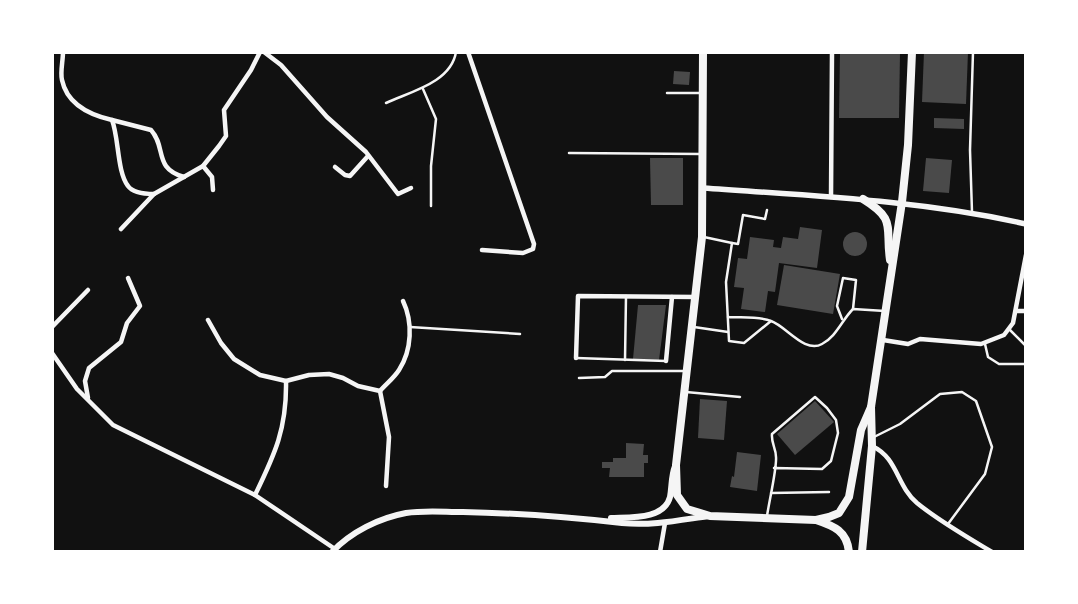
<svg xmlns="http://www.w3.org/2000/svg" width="1078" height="604" viewBox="0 0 1078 604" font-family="'Exo 2',sans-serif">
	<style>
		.building { fill: #4a4a4a }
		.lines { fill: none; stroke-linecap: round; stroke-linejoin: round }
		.service { stroke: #f5f5f5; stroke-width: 2.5 }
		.minor { stroke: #f5f5f5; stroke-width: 4.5 }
		.tertiary { stroke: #f5f5f5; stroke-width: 5.5 }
		.secondary { stroke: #f5f5f5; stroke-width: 6 }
		.primary { stroke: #f5f5f5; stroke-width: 8 }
	</style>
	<rect width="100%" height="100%" fill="#111"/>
	<g class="building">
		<path d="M 840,52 L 900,52 L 899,118 L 839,118 Z"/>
		<path d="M 924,52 L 968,52 L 966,104 L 922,102 Z"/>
		<path d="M 674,71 L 690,72 L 689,85 L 673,84 Z"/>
		<path d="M 934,118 L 964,119 L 964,129 L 934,128 Z"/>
		<path d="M 650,158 L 683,158 L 683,205 L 651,205 Z"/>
		<path d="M 926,158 L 952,160 L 949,193 L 923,191 Z"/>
		<path d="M 800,227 L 822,230 L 817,268 L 779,263 L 775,292 L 768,291 L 765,312 L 741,309 L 744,288 L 734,287 L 738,258 L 747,259 L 750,237 L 774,240 L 773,247 L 781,248 L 783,237 L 798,239 Z"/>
		<circle cx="855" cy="244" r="12"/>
		<path d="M 784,265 L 840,274 L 833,314 L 777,305 Z"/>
		<path d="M 638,305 L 666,305 L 659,360 L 633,359 Z"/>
		<path d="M 700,399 L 727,401 L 724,440 L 698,438 Z"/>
		<path d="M 815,401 L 834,422 L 795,455 L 777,434 Z"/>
		<path d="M 626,443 L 644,444 L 643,455 L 648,455 L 648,463 L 644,463 L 644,477 L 609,477 L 610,468 L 602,468 L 602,462 L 613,462 L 613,458 L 626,458 Z"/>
		<path d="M 737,452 L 761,455 L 757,491 L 730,487 L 732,476 L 734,477 Z"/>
	</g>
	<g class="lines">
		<g class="service">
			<path d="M 423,89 L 436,119 L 431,166 L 431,206"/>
			<path d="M 667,93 L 701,93"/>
			<path d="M 386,103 C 409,92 451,83 456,52"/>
			<path d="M 569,153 L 701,154"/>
			<path d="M 767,210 L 765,219 L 743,215 L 738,244 L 732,243 L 726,282 L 729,341 L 744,343 L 771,321"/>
			<path d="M 972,212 L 970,150 L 973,52"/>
			<path d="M 704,237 L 732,243"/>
			<path d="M 728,317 C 741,318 759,316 771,321 C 786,326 805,354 822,344 C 836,337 842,320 853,309 L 885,311"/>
			<path d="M 842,319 L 837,306 L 843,278 L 856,280 L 853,309"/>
			<path d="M 410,327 L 520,334"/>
			<path d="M 694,327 L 728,332"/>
			<path d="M 1009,329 L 1026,346"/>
			<path d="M 985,344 L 988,357 L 999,364 L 1026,364"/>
			<path d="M 576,358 L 666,361"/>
			<path d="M 625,360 L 626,296"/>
			<path d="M 579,378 L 605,377 L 612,371 L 685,371"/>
			<path d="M 686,392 L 740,397"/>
			<path d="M 872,438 L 900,424 L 940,394 L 962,392 L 976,401 L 992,447 L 985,474 L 948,524"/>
			<path d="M 771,493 L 829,492"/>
			<path d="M 767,516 C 769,502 777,468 776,457 C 776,448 771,443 772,434 L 815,397 L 827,408 L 836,420 L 838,433 L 831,461 L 822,469 L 774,468"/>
		</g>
		<g class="minor">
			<path d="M 63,52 C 63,61 60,72 62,80 C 67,104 90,115 112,120 C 119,138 117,172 128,186 C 133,193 146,194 154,194"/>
			<path d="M 264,52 L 281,65 L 327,117 L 366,152 L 398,194 L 411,188"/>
			<path d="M 468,52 L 534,244 L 533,249 L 523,253 L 482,250"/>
			<path d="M 112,120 L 151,130 C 167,148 153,168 184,177"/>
			<path d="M 203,166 L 212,177 L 213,190"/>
			<path d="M 335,167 L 345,175 L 350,176 L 368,156"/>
			<path d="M 831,197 L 832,52"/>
			<path d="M 121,229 L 154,194 L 203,166 L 219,146 L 226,136 L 224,110 L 251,70 L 260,52"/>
			<path d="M 1016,311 L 1026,311"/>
			<path d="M 208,320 L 221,343 L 234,359 L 260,375 L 286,381 L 309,375 L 329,374 L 343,378 L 358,386 L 380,391 L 389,437 L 386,486"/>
			<path d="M 52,327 L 88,290"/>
			<path d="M 883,340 L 908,344 L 920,339 L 981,344 L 1004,335 L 1013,323 L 1026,255"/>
			<path d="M 52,353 L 77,389 L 113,425 L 255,495 L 335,549"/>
			<path d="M 576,358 L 578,296 L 696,297"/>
			<path d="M 666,361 L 672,297"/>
			<path d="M 380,391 C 386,384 394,378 399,370 C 412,350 413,322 403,301"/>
			<path d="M 88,398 L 85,381 L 89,368 L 121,342 L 127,323 L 140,306 L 128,278"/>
			<path d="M 872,446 C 898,458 896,485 917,503 C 939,521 967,537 992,552"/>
			<path d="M 255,495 C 275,454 287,428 286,381"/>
			<path d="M 660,552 L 665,523"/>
		</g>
		<path class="tertiary" d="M 703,188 C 812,196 919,200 1026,224"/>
		<g class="secondary">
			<path d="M 611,518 C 630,517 664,520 670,497 C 672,486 671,476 675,466"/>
			<path d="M 332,552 C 351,532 379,518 406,513 C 424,510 444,512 463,512 C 517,513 568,517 622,523 C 652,526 680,520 709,516"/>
		</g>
		<g class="primary">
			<path d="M 703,52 L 702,237 L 676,465 L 677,495 L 687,509 L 710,516 L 816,520 L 829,517 L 839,513 L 849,497 L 861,430 L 871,407"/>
			<path d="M 863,199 C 897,220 885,226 890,260"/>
			<path d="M 816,520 C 834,526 847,531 849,552"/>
			<path d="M 862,552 L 872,446 L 871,407 L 902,202 L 908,145 L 912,52"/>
		</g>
	</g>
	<rect width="1078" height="604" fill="none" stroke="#ffffff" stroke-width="108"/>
</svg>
